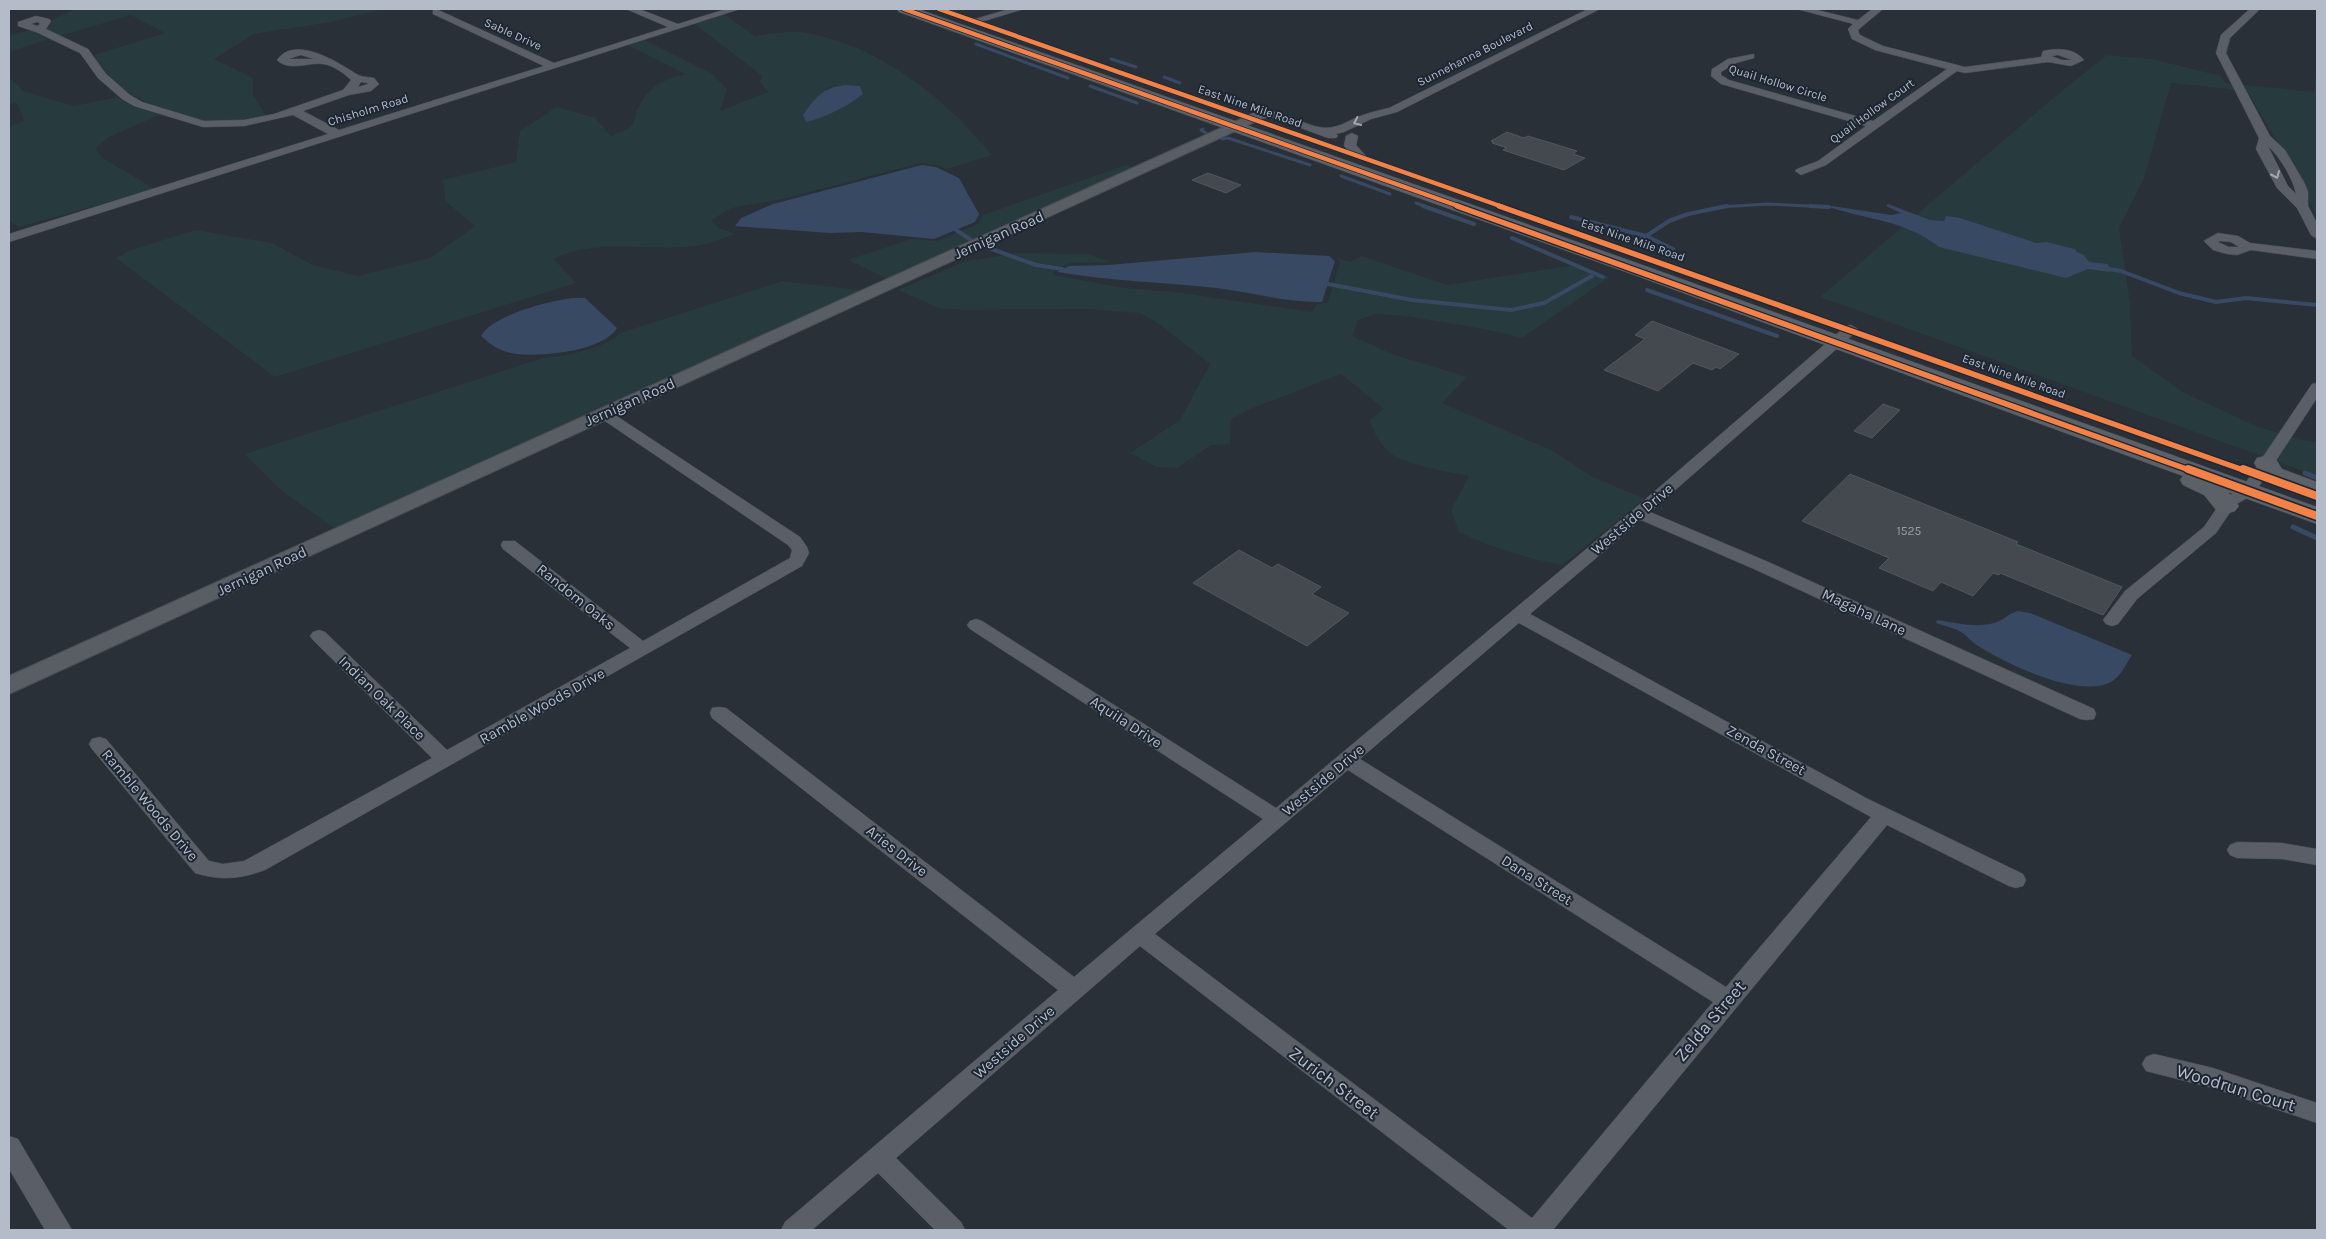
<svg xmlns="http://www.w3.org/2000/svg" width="2326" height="1239" viewBox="0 0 2326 1239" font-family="Karla,sans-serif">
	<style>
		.green { fill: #273a3e; fill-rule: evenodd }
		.water { fill: #384963 }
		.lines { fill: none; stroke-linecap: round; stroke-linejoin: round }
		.stream-far2 { stroke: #384963; stroke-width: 3 }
		.stream-far1 { stroke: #384963; stroke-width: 4 }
		.stream { stroke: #384963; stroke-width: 5 }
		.building { fill: #444950; stroke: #52575f }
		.street-casing { stroke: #484c53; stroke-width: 1 }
		.secondary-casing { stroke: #484c53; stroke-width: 2 }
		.primary-casing { stroke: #484c55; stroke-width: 1 }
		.street { fill: #5a5e66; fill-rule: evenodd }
		.secondary { fill: #595d64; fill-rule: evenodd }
		.primary { fill: #5c6168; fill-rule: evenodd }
		.cycleway-far2-casing { stroke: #1d2633; stroke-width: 6 }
		.cycleway-far1-casing { stroke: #1d2633; stroke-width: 8 }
		.cycleway-casing { stroke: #1d2633; stroke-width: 11 }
		.cycleway-far2 { stroke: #f48246; stroke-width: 4.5 }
		.cycleway-far1 { stroke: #f48246; stroke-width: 5.5 }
		.cycleway { stroke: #f48246; stroke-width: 8 }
		.oneway { stroke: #a2a9b5 }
		.labels { text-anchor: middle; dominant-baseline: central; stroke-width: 4; stroke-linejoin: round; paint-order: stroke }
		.far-street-label { font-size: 12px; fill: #b4bcc9; stroke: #1d2633 }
		.number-label { font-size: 12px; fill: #989fab }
		.street-label { font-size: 15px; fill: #b4bcc9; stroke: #1d2633 }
		.near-street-label { font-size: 18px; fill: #b4bcc9; stroke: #1d2633 }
	</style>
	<rect width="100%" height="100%" fill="#2a3038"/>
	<g class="green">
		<path d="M 75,9 L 383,9 L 331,22 L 254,34 L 214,59 L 253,78 L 253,95 L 266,116 C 248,120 228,123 209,122 C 198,121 187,116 176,113 C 140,101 114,90 94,55 L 165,33 L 131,15 L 60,36 L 47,29 L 52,20 Z"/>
		<path d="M 724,14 L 755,36 C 772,33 791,30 808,33 C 883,48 944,97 992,155 L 947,169 L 938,165 L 920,163 L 783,199 L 732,208 L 711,220 L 719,228 L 736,234 C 723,238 709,244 696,246 C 654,252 591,238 554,259 L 576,283 L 275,377 L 116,258 L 131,250 L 195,230 L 272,243 L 313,265 L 358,276 L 430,258 L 475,226 L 446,202 L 443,180 L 516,162 L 520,131 L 557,107 L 595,118 L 611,136 C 618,133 628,130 632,125 C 636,120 634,115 637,110 C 648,87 661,80 685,74 L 628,45 L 644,40 L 711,73 L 727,89 L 720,111 L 768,92 L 760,82 L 762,76 L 695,24 ZM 829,87 L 863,93 L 837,110 L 803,115 Z"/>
		<path d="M 29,30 L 49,39 L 9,52 L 9,36 Z"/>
		<path d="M 2107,55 L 2152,59 L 2221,76 L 2226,83 L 2314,92 L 2317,64 L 2317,217 L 2300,180 L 2247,91 L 2171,83 L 2144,178 L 2119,228 L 2130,303 L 2132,356 L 2183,392 L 2256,426 L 2301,440 L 2317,442 L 2317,476 L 1820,297 L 2058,94 Z"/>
		<path d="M 9,77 L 23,91 L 74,106 L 117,97 L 132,106 L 159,115 L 107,138 L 96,148 L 101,157 L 155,189 L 19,227 L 9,221 L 9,127 L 24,121 L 17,103 L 9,104 Z"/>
		<path d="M 1126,165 L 1136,169 L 890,280 L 848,260 L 911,239 L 937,241 L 978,224 L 983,215 Z"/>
		<path d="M 1019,253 L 1088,254 L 1110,262 L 1070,263 L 1053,271 L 1054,275 L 1118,287 L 1182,293 L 1312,312 L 1316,305 L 1328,302 L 1340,262 L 1337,258 L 1350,262 L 1362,256 L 1447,285 L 1576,265 L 1610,277 L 1522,338 L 1484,329 L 1405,316 L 1375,314 L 1358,320 L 1352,336 L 1392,354 L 1467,377 L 1442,403 L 1553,451 L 1591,476 L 1645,499 L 1562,565 C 1526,558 1492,548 1459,532 L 1451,510 L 1469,476 C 1450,472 1404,465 1390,453 C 1380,445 1374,432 1369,420 L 1384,409 L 1341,374 L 1250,409 L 1231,419 L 1230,444 L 1211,445 L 1177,468 L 1157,467 L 1130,453 L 1180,420 L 1210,364 L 1159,324 L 1140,313 L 1086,309 L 965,310 L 939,308 L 898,290 L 966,261 Z"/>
		<path d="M 783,281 L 866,291 L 338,531 L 282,491 L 245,454 L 543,358 C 562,357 607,348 620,333 Z"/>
	</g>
	<g class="water">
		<path d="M 845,85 L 860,86 L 863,94 C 846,107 827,117 806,122 L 803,115 C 816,97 822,88 845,85 Z"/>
		<path d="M 922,165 L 936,167 L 959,178 L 979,214 L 975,222 L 934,239 L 862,232 L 830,233 L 735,226 L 741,218 L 773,204 Z"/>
		<path d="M 1888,204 L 1930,220 L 1944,221 L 1946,216 L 1960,218 L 2036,243 L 2047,242 L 2075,249 L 2077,252 L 2084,255 L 2089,262 L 2108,264 L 2110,272 L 2088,269 L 2066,278 L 1939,247 C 1902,219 1871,221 1829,207 L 1832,206 L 1891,215 L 1901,213 L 1886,206 Z"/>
		<path d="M 1256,252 L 1329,256 L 1335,261 L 1322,302 C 1287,303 1251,292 1216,288 C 1163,282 1110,281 1057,272 L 1069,266 L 1109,265 Z"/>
		<path d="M 572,298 L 585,298 L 617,328 C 603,352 536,358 511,353 C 499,351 490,344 481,336 C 493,315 549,301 572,298 Z"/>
		<path d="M 2018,611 L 2030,613 L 2132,655 C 2126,664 2121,676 2111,682 C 2078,699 2004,663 1975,644 C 1971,641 1968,637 1964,634 C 1957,628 1944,626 1936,623 L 1937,620 C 1957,623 1978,629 1997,622 C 2005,619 2009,613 2018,611 Z"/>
	</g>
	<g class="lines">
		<g class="stream-far2">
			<path d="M 976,44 L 1068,78"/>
			<path d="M 1111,59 L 1136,67"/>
			<path d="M 1164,77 L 1180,83"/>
			<path d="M 1090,86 L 1137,103"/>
			<path d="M 1203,129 L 1201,130 L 1206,133"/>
			<path d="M 1222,139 L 1228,138 L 1310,165"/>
			<path d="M 1341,176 L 1390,194"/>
			<path d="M 1416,203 L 1427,207"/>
			<path d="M 1719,207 L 1768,204 L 1827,207"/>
		</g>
		<g class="stream-far1">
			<path d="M 1423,206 L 1474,224"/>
			<path d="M 1810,206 L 1829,207"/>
			<path d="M 1571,217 L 1646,236 L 1673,249"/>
			<path d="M 956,230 L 971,240"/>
			<path d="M 1512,238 L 1603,277"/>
			<path d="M 1640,240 L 1669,221 L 1688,214 L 1727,206"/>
			<path d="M 986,247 L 1036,265 L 1062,269"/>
			<path d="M 2109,269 L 2121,271 L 2179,293 L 2216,302 L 2246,298 L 2317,305"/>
			<path d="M 1328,284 L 1412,300 L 1511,310 L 1544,303 L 1592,276"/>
			<path d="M 1647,290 L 1777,336"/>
		</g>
		<g class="stream">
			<path d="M 2305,473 L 2317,478"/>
			<path d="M 2293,527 L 2317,538"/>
		</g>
	</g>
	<g class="building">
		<path d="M 1507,132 L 1524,138 L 1528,136 L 1577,151 L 1573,154 L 1585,158 L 1564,170 L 1503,150 L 1507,148 L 1492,143 L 1494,142 L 1491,141 Z"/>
		<path d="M 1208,173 L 1241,185 L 1226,193 L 1192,180 Z"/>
		<path d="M 1652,321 L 1739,354 L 1720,369 L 1716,367 L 1712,370 L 1693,363 L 1658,391 L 1604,370 L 1645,339 L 1635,335 Z"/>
		<path d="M 1883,404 L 1900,410 L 1872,438 L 1854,431 Z"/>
		<path d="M 1850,474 L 2018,542 L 2016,544 L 2122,587 L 2103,615 L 2000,573 L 1999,575 L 1993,573 L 1973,596 L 1941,582 L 1933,591 L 1879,568 L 1889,558 L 1802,521 Z"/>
		<path d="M 1239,550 L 1272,568 L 1278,564 L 1321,587 L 1312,594 L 1349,613 L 1307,646 L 1193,583 Z"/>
	</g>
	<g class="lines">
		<defs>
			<g id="street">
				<path d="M 436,9 L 554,63 L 668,27 L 626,9 L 639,9 L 678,24 L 726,9 L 740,9 L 9,242 L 9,234 L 328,134 L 293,115 L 244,126 L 203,127 L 134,106 L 122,99 L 98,78 L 80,53 L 36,32 L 18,26 L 18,22 L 36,16 L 49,19 L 51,21 L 46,29 L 88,49 L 106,74 L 130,95 L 142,102 L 204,121 L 244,120 L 274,114 L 343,90 L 351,80 C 345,74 333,65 323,64 C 308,62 289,72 277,60 C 295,34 339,63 358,75 C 363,77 369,77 374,78 L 379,84 L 371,91 L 349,95 L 303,111 L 339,130 L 544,66 L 433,14 L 433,10 ZM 37,22 L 40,23 L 38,26 L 31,24 ZM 301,55 L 314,59 L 288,59 ZM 361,82 L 367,83 L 368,84 L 358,87 Z"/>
				<path d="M 1009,9 L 1024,9 L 974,24 L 969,21 Z"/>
				<path d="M 1588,9 L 1600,9 L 1397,112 L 1371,119 L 1344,132 L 1336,134 L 1338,136 L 1336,138 L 1328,138 L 1271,117 L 1252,121 L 1246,118 C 1266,98 1298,124 1319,127 C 1336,131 1348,120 1363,115 C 1371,112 1381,110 1389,108 Z"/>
				<path d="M 1797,9 L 1813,9 L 1858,20 L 1872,9 L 1883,9 L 1858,30 L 1860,35 L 1883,46 L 1965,67 L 2041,57 L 2043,51 C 2058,48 2074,48 2084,60 L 2071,66 L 2048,62 L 1965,73 L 1957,71 L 1826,165 L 1801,175 L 1795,171 L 1797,169 L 1818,161 L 1866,126 L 1721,84 L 1711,76 L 1712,69 L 1728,59 L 1754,54 L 1754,58 L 1736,63 L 1721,72 L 1721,75 L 1729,80 L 1873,121 L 1947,69 L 1875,50 L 1852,39 L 1848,29 L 1853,24 ZM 2058,55 L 2072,60 L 2062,60 L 2051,56 Z"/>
				<path d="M 2250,9 L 2260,9 L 2230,38 L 2226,53 L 2270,136 L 2285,150 L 2305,184 L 2308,192 L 2308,206 L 2317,223 L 2317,239 L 2311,235 L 2297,208 L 2277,188 L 2256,149 L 2259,138 L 2216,53 L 2221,35 ZM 2268,146 C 2279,156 2293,178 2296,194 L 2288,186 Z"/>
				<path d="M 1352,133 L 1358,136 L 1356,145 L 1366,156 L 1364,158 L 1356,158 L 1344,146 L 1346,136 Z"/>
				<path d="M 2218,233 L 2238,236 L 2250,243 L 2317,251 L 2317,259 L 2251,250 L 2237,255 L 2227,254 L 2213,250 L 2204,241 ZM 2220,241 L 2231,242 L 2239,247 L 2229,247 L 2218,242 Z"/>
				<path d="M 1851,325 L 1858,329 L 1856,332 L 1650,512 L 1766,561 L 2094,709 L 2096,714 L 2094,719 L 2087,720 L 2080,719 L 1754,569 L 1641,520 L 1530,614 L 1868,799 L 2023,874 L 2026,880 L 2023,886 L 2016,888 L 2009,886 L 1887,825 L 1553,1230 L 1509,1230 L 1140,946 L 896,1158 L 961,1222 L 965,1230 L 935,1230 L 878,1173 L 812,1230 L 781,1230 L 785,1222 L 1058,990 L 712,718 L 710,713 L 712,708 L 719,707 L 726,708 L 1074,977 L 1263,819 L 970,629 L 967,625 L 970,621 L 976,619 L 982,621 L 1276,808 L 1633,510 L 1846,326 ZM 1519,623 L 1871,817 L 1726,987 L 1360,759 ZM 1348,770 L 1713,1002 L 1532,1218 L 1155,934 Z"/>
				<path d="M 2317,383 L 2317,398 L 2254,494 L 2235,505 L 2216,533 L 2137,599 L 2118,624 L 2112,626 L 2106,624 L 2103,620 L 2125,591 L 2204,527 L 2223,499 L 2242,488 L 2312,384 Z"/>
				<path d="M 604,410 L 609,411 L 800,537 L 807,547 L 809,553 L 802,566 L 265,870 C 240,879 221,881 195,873 L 92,749 L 89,744 L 92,739 L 99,737 L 106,739 L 209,861 L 223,864 L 244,861 L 432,758 L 313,640 L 310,636 L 313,632 L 319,630 L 325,632 L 447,750 L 630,648 L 503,549 L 501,545 L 503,541 L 515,541 L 643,641 L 790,558 L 792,550 L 788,545 L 599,417 L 597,414 Z"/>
				<path d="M 2237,842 L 2282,843 L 2317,849 L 2317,865 L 2282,859 L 2237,858 L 2230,855 L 2227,850 L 2230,845 Z"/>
				<path d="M 2154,1054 L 2213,1068 L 2317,1103 L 2317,1123 L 2213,1088 L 2146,1071 L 2142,1064 L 2146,1057 Z"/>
				<path d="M 9,1136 L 18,1139 L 72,1230 L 45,1230 L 9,1169 Z"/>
			</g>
			<path id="secondary" d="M 1252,114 L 1257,115 L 1259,118 L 1257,121 L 9,694 L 9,676 Z"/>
			<g id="primary">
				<path d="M 897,9 L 918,9 L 1651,268 L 2317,507 L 2317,524 L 2228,492 L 2239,506 L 2235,511 L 2226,514 L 2217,511 L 2204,495 L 2183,485 L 2180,480 L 2183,476 L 1637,276 L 899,12 Z"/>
				<path d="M 2266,456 L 2275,458 L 2282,469 L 2317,482 L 2317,497 L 2264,479 L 2254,463 L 2257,458 Z"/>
			</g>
		</defs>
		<use href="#street" class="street-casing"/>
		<use href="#secondary" class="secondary-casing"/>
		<use href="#primary" class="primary-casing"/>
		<use href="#street" class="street"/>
		<use href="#secondary" class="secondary"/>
		<use href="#primary" class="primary"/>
		<defs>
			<g id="cycleway-far2">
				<path d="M 904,9 L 1461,207"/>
				<path d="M 939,9 L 1503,207"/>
			</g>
			<g id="cycleway-far1">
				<path d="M 1457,206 L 2192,471"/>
				<path d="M 1499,206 L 2246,471"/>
			</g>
			<g id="cycleway">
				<path d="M 2188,469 L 2317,516"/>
				<path d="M 2243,469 L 2317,496"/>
			</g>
		</defs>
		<use href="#cycleway-far2" class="cycleway-far2-casing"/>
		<use href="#cycleway-far1" class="cycleway-far1-casing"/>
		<use href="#cycleway" class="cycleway-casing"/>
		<use href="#cycleway-far2" class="cycleway-far2"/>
		<use href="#cycleway-far1" class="cycleway-far1"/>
		<use href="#cycleway" class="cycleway"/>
	</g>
	<defs><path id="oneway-chevron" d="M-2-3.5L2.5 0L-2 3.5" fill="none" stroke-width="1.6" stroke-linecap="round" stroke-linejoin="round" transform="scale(1.25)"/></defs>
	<g class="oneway">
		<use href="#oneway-chevron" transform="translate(1357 122) rotate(155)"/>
		<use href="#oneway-chevron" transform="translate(2276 175) rotate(66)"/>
	</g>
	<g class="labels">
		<g class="far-street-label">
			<text transform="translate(513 34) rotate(24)">Sable Drive</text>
			<text transform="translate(1475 54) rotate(-27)">Sunnehanna Boulevard</text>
			<text transform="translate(1778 83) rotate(17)">Quail Hollow Circle</text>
			<text transform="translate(1250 106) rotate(19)">East Nine Mile Road</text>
			<text transform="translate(368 110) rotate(-17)">Chisholm Road</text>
			<text transform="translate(1872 111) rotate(-36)">Quail Hollow Court</text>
			<text transform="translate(1633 240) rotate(19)">East Nine Mile Road</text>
			<text transform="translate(2014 376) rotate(20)">East Nine Mile Road</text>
		</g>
		<g class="number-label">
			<text x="1909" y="531">1525</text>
		</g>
		<g class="street-label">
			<text transform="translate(999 235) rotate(-24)">Jernigan Road</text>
			<text transform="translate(630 402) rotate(-24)">Jernigan Road</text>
			<text transform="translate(1632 519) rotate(-40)">Westside Drive</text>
			<text transform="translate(262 571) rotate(-25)">Jernigan Road</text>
			<text transform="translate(576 597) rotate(39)">Random Oaks</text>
			<text transform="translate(1864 612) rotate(25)">Magaha Lane</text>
			<text transform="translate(382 698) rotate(44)">Indian Oak Place</text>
			<text transform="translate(542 706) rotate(-29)">Ramble Woods Drive</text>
			<text transform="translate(1126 722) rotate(33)">Aquila Drive</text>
			<text transform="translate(1766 750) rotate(29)">Zenda Street</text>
			<text transform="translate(1323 780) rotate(-40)">Westside Drive</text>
			<text transform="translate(150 805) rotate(50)">Ramble Woods Drive</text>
			<text transform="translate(897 851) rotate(38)">Aries Drive</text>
			<text transform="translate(1537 880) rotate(32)">Dana Street</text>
			<text transform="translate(1014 1042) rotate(-41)">Westside Drive</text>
		</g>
		<g class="near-street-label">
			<text transform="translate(1710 1021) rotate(-50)">Zelda Street</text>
			<text transform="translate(1334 1083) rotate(37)">Zurich Street</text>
			<text transform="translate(2236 1088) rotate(17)">Woodrun Court</text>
		</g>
	</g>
	<rect width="2326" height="1239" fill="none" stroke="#b4bcc9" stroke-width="20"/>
</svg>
